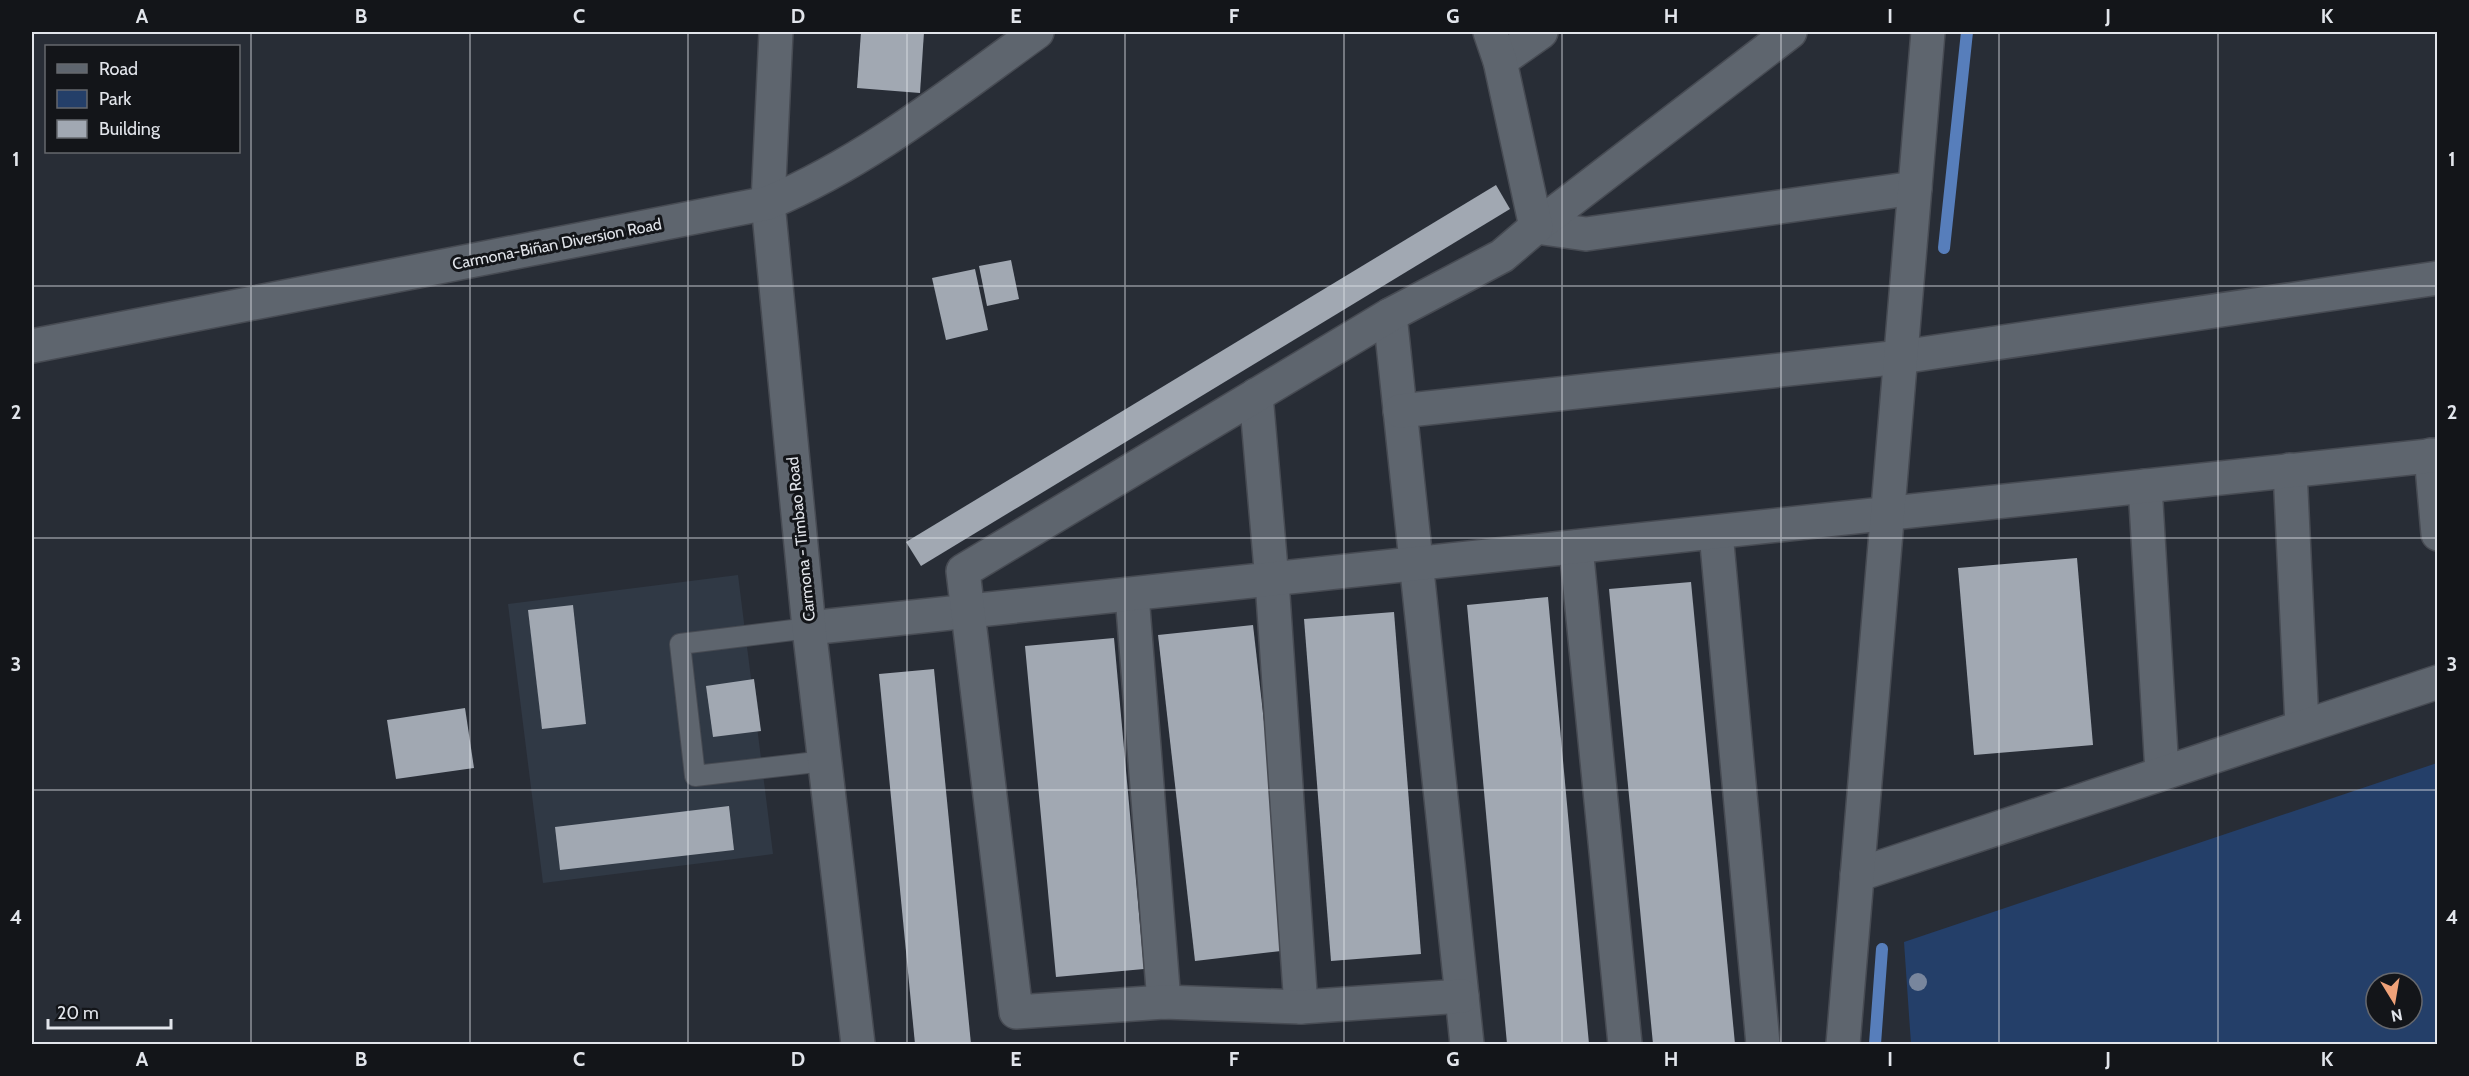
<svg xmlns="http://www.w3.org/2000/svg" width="2469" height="1076" viewBox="0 0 2469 1076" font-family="Cabin,sans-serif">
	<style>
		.built { fill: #303945 }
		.green { fill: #243f69; fill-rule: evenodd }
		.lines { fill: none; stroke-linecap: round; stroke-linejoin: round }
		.stream { stroke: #577ebb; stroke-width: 12 }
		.building { fill: #a1a8b2 }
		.service-casing { stroke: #474b53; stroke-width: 22 }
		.minor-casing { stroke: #474b53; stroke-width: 36 }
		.secondary-casing { stroke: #474b53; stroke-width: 36 }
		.service { stroke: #5e656e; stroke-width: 20 }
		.minor { stroke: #5e656e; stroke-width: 33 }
		.secondary { stroke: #5e656e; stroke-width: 33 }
		.tree { fill: #78869d }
		.grid { fill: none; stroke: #e2e5eb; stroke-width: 1.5; stroke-opacity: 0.55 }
		.labels { text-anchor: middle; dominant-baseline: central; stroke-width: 6; stroke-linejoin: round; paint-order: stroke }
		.street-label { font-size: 16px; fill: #e2e5eb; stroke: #131519 }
		.neatline { fill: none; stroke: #e2e5eb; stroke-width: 2 }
		.grid-label { font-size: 20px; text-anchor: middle; font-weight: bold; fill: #e2e5eb }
	</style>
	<rect width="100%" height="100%" fill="#282d36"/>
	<path class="built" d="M 738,575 L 773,854 L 543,883 L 508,604 Z"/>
	<path class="green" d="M 2437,763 L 2437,1044 L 1911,1044 L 1904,942 ZM 2376,983 L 2412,983 L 2412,1019 L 2376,1019 Z"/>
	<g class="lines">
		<g class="stream">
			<path d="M 1944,248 L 1967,32"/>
			<path d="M 1875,1044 L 1882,949"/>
		</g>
	</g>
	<g class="building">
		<path d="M 861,32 L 924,32 L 920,93 L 857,88 Z"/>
		<path d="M 1496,185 L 1510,209 L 921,566 L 906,542 Z"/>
		<path d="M 1011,260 L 1019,299 L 987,306 L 979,266 Z"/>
		<path d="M 975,269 L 988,330 L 946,340 L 932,278 Z"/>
		<path d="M 2077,558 L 2093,745 L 1974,755 L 1958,568 Z"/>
		<path d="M 1691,582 L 1735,1044 L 1653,1044 L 1609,589 Z"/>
		<path d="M 1548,597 L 1589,1044 L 1507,1044 L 1467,605 Z"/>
		<path d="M 573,605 L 586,724 L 542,729 L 528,610 Z"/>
		<path d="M 1394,612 L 1421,954 L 1331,961 L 1304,619 Z"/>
		<path d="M 1253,625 L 1290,950 L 1195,961 L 1158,635 Z"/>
		<path d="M 1114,638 L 1144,969 L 1056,977 L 1025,646 Z"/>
		<path d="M 934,669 L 971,1044 L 915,1044 L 879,674 Z"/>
		<path d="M 754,679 L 761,731 L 713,737 L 706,686 Z"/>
		<path d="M 465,708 L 474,768 L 396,779 L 387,720 Z"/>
		<path d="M 729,806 L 734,850 L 560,870 L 555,827 Z"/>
	</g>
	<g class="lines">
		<defs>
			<path id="service" d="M 809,628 L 680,644 L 695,776 L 825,761"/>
			<g id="minor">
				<path d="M 1500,61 L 1541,32"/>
				<path d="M 1536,227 L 1586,234 L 1915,188"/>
				<path d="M 1536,227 L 1790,32"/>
				<path d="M 1390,315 L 1467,1044"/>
				<path d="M 1256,395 L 1272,581 L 1301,1007"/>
				<path d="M 1400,411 L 1901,357 L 2438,278"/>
				<path d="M 2431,455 L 2438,534"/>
				<path d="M 2290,470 L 2302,725"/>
				<path d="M 2145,486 L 2162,772"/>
				<path d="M 1716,533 L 1763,1044"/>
				<path d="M 1576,547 L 1625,1044"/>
				<path d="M 1132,595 L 1164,1002"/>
				<path d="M 809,628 L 2438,455"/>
				<path d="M 1857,875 L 2438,682"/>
				<path d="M 1462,996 L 1301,1007 L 1164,1002 L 1016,1012 L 963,571 L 1390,315 L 1502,256 L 1536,227 L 1500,61 L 1490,32"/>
				<path d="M 1843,1044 L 1928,32"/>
			</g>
			<g id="secondary">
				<path d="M 776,32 L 768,203 L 809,628 L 858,1044"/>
				<path d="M 32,346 L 768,203 C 866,162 951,94 1037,32"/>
			</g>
		</defs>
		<use href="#service" class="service-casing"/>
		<use href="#minor" class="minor-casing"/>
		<use href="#secondary" class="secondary-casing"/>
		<use href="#service" class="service"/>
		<use href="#minor" class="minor"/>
		<use href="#secondary" class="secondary"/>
	</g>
	<circle class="tree" cx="1918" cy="982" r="9"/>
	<path class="grid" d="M 251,32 L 251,1044M 470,32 L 470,1044M 688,32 L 688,1044M 907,32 L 907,1044M 1125,32 L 1125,1044M 1344,32 L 1344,1044M 1562,32 L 1562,1044M 1781,32 L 1781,1044M 1999,32 L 1999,1044M 2218,32 L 2218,1044M 32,286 L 2438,286M 32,538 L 2438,538M 32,790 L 2438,790"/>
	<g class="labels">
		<g class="street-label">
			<text transform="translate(557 244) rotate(-11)">Carmona-Biñan Diversion Road</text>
			<text transform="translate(801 539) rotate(-96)">Carmona - Timbao Road</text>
		</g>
	</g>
	<rect width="2469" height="1076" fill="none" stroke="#131519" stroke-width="66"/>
	<rect x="45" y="45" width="195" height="108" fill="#131519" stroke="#66686d" stroke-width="1.5"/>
	<rect x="57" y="64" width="30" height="9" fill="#5e656e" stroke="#66686d" stroke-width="1.5"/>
	<text x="99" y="75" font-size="18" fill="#e2e5eb">Road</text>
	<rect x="57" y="90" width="30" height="18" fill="#243f69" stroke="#66686d" stroke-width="1.5"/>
	<text x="99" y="105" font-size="18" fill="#e2e5eb">Park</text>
	<rect x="57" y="120" width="30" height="18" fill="#a1a8b2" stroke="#66686d" stroke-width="1.5"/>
	<text x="99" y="135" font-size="18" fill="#e2e5eb">Building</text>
	<g transform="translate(2394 1001) rotate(169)"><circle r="28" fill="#131519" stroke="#66686d" stroke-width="1.5"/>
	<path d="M0-4.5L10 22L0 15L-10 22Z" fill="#f0a279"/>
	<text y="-9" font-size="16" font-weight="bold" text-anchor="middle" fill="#e2e5eb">N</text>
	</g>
	<path d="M48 1019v9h123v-9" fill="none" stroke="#e2e5eb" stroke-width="3"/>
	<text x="57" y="1019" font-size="18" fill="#e2e5eb" stroke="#131519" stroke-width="4.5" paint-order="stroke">20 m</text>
	<rect x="33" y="33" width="2403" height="1010" class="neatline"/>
	<g class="grid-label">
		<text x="142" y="23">A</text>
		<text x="361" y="23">B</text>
		<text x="579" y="23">C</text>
		<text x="798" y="23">D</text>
		<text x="1016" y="23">E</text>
		<text x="1234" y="23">F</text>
		<text x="1453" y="23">G</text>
		<text x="1671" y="23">H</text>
		<text x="1890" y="23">I</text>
		<text x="2108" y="23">J</text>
		<text x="2327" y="23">K</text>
		<text x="16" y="166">1</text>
		<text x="2452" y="166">1</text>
		<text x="16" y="419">2</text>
		<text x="2452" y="419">2</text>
		<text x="16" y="671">3</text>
		<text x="2452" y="671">3</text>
		<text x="16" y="924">4</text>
		<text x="2452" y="924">4</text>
		<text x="142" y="1066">A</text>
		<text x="361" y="1066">B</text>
		<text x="579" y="1066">C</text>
		<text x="798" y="1066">D</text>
		<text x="1016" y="1066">E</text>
		<text x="1234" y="1066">F</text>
		<text x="1453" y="1066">G</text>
		<text x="1671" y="1066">H</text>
		<text x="1890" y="1066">I</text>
		<text x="2108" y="1066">J</text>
		<text x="2327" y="1066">K</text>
	</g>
</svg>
